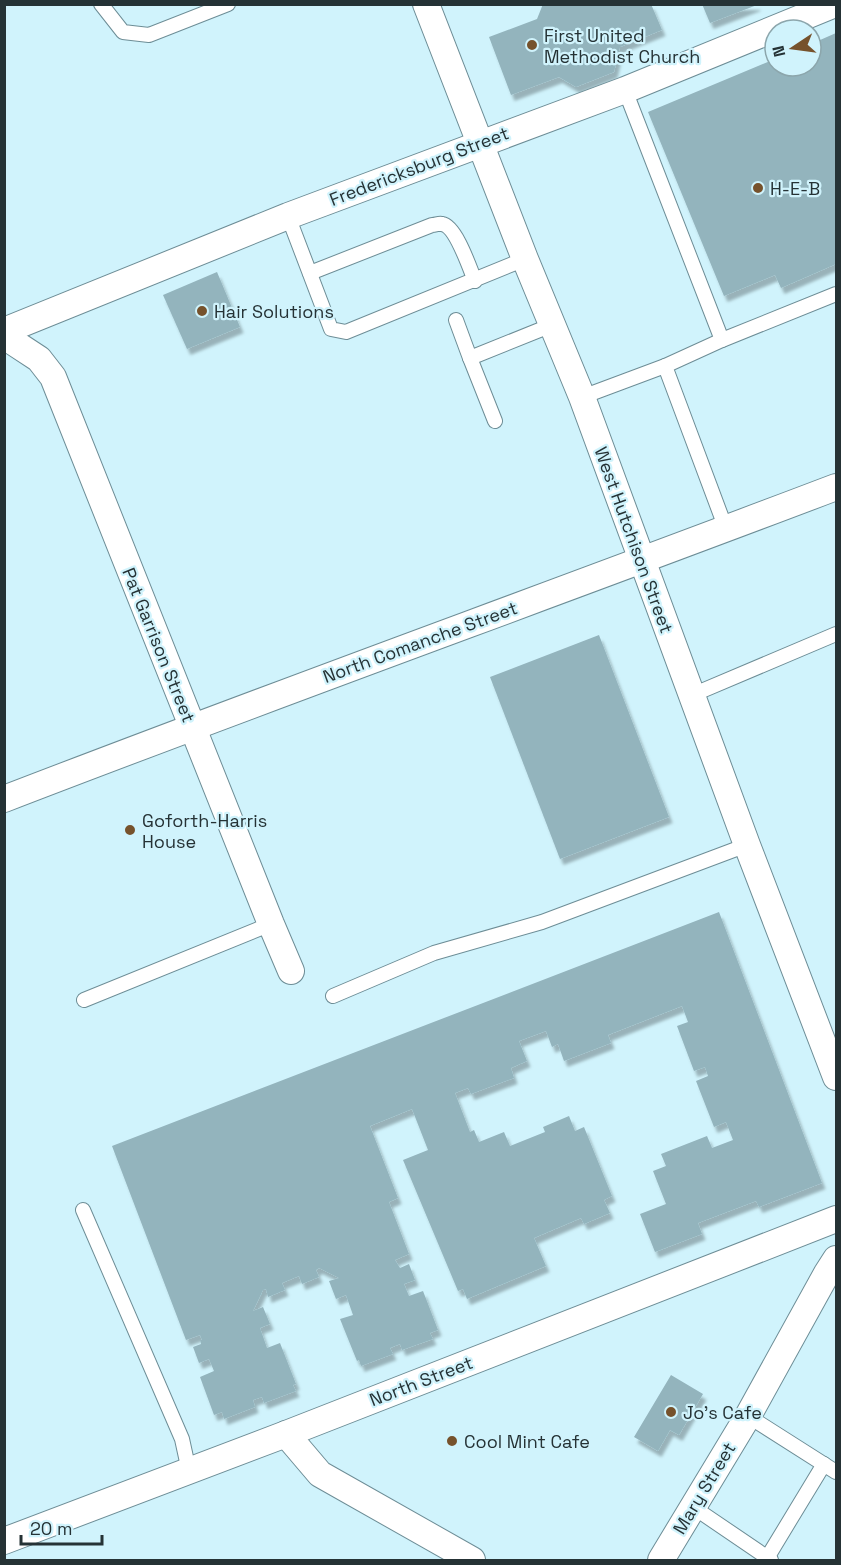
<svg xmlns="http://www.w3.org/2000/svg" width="841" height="1565" viewBox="0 0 841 1565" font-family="'Space Grotesk',sans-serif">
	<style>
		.building { fill: #93b4bd; filter: url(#shadow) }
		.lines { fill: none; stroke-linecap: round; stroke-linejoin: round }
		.service-casing { stroke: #6d8d96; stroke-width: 16 }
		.minor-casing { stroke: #6d8d96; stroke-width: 28 }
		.service { stroke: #fff; stroke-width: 14 }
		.minor { stroke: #fff; stroke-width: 26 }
		.poi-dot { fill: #76522c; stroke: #d0f3fc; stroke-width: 2 }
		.labels { text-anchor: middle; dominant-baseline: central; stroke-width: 4.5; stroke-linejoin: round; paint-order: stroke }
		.poi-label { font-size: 18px; fill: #253235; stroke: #d0f3fc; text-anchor: start }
		.street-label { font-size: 18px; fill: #253235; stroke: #d0f3fc }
	</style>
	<defs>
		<filter id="shadow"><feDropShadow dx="3.5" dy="6" stdDeviation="1.5" flood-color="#0004"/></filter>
	</defs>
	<rect width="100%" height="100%" fill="#d0f3fc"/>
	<g class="building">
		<path d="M 543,4 L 651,4 L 662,30 L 620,47 L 614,72 L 576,87 L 559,77 L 511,95 L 489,37 L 537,19 Z"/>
		<path d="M 702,4 L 757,4 L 757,5 L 710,23 Z"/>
		<path d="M 836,33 L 836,264 L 781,288 L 775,275 L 724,296 L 648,112 L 775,59 L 775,66 L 811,66 L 811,44 Z"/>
		<path d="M 217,272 L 240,327 L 187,349 L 163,295 Z"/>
		<path d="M 599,635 L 669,817 L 560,859 L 490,677 Z"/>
		<path d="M 719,912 L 822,1183 L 759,1207 L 756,1201 L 698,1223 L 702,1234 L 655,1252 L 640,1214 L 666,1204 L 653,1171 L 666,1166 L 661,1154 L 707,1136 L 712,1148 L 733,1140 L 726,1122 L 714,1127 L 696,1081 L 708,1076 L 705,1067 L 694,1071 L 677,1026 L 688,1022 L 682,1006 L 608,1035 L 611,1043 L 564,1061 L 558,1044 L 552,1047 L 546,1031 L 519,1041 L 527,1061 L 511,1068 L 514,1078 L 471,1094 L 468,1088 L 455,1093 L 470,1132 L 474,1130 L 479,1142 L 504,1132 L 510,1146 L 545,1132 L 543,1127 L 569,1116 L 575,1131 L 584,1127 L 612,1196 L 604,1200 L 610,1213 L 584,1224 L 581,1218 L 534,1238 L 546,1266 L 467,1299 L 463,1289 L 458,1291 L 403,1160 L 428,1150 L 412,1109 L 370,1126 L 398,1198 L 389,1202 L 409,1254 L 395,1260 L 400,1268 L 409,1264 L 415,1280 L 404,1284 L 409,1296 L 423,1291 L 438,1330 L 430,1333 L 433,1339 L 402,1350 L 400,1344 L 390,1348 L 393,1354 L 361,1366 L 359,1360 L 357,1361 L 340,1319 L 353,1315 L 346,1295 L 336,1299 L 329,1281 L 339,1278 L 319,1268 L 316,1270 L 319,1277 L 302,1284 L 299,1276 L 282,1283 L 285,1290 L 268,1297 L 266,1289 L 263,1290 L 253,1311 L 263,1307 L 270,1324 L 260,1328 L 267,1348 L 280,1343 L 296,1384 L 293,1385 L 296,1391 L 264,1403 L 262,1397 L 253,1400 L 255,1407 L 224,1419 L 222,1412 L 214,1415 L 200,1377 L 214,1371 L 209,1359 L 199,1363 L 193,1347 L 201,1344 L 200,1340 L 202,1340 L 200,1335 L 186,1340 L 112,1146 Z"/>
		<path d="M 671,1375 L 703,1394 L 679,1435 L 670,1430 L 658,1451 L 634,1437 Z"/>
	</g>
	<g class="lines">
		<defs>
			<g id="service">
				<path d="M 101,4 L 123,32 L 149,35 L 228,4"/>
				<path d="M 625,90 L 722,340"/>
				<path d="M 288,216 L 331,329 L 346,332 L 525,259"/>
				<path d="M 310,273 L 432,225 C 436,225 439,223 442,224 C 456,226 470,269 475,281"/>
				<path d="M 456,320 L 470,358"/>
				<path d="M 665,366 L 726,529"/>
				<path d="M 582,397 L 665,366 L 722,340 L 836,294"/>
				<path d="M 495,421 L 470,358 L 552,325"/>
				<path d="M 692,695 L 836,634"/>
				<path d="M 333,996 L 434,953 L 542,922 L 747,845"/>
				<path d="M 84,1000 L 271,924"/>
				<path d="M 83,1210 L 182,1439 L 189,1471"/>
				<path d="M 748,1416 L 836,1472"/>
				<path d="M 693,1507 L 771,1560"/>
				<path d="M 767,1558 L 824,1464"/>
			</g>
			<g id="minor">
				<path d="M 426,4 L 525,259 L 582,397 L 747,845 L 836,1077"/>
				<path d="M 4,331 L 288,216 L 625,90 L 835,4"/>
				<path d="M 4,336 L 39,359 L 53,377 L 271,924 L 291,971"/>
				<path d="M 4,799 C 281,692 560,592 836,487"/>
				<path d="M 286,1434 L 320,1474 L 472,1560"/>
				<path d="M 4,1541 L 286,1434 L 836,1219"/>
				<path d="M 661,1560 L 748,1416 L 827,1273 L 836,1259"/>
			</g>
		</defs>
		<use href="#service" class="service-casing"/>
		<use href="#minor" class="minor-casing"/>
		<use href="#service" class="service"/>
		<use href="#minor" class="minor"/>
	</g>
	<g class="poi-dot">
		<circle cx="532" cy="45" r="6"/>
		<circle cx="758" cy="188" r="6"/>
		<circle cx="202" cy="311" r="6"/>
		<circle cx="130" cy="830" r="6"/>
		<circle cx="671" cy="1412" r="6"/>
		<circle cx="452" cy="1441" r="6"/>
	</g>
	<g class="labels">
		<g class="poi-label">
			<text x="544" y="35">First United<tspan x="544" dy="21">Methodist Church</tspan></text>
			<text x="770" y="188">H-E-B</text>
			<text x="214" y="311">Hair Solutions</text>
			<text x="142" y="820">Goforth-Harris<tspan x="142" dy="21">House</tspan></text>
			<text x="683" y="1412">Jo's Cafe</text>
			<text x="464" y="1441">Cool Mint Cafe</text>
		</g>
		<g class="street-label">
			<text transform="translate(419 166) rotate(-21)">Fredericksburg Street</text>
			<text transform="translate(634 540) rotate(70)">West Hutchison Street</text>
			<text transform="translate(420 642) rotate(-20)">North Comanche Street</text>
			<text transform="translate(159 645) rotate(68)">Pat Garrison Street</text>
			<text transform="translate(421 1381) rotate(-21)">North Street</text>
			<text transform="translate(704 1488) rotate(-59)">Mary Street</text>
		</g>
	</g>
	<rect width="841" height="1565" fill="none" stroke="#253235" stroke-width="12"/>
	<g transform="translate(793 48) rotate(257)"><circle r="28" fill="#d0f3fc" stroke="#8ca6ac" stroke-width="1.5"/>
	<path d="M0-4.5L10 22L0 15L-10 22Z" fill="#76522c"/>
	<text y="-9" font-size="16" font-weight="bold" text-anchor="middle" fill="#253235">N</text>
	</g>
	<path d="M21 1535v9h81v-9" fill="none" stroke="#253235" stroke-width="3"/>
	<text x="30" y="1535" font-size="18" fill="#253235" stroke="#d0f3fc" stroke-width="4.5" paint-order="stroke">20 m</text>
</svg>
